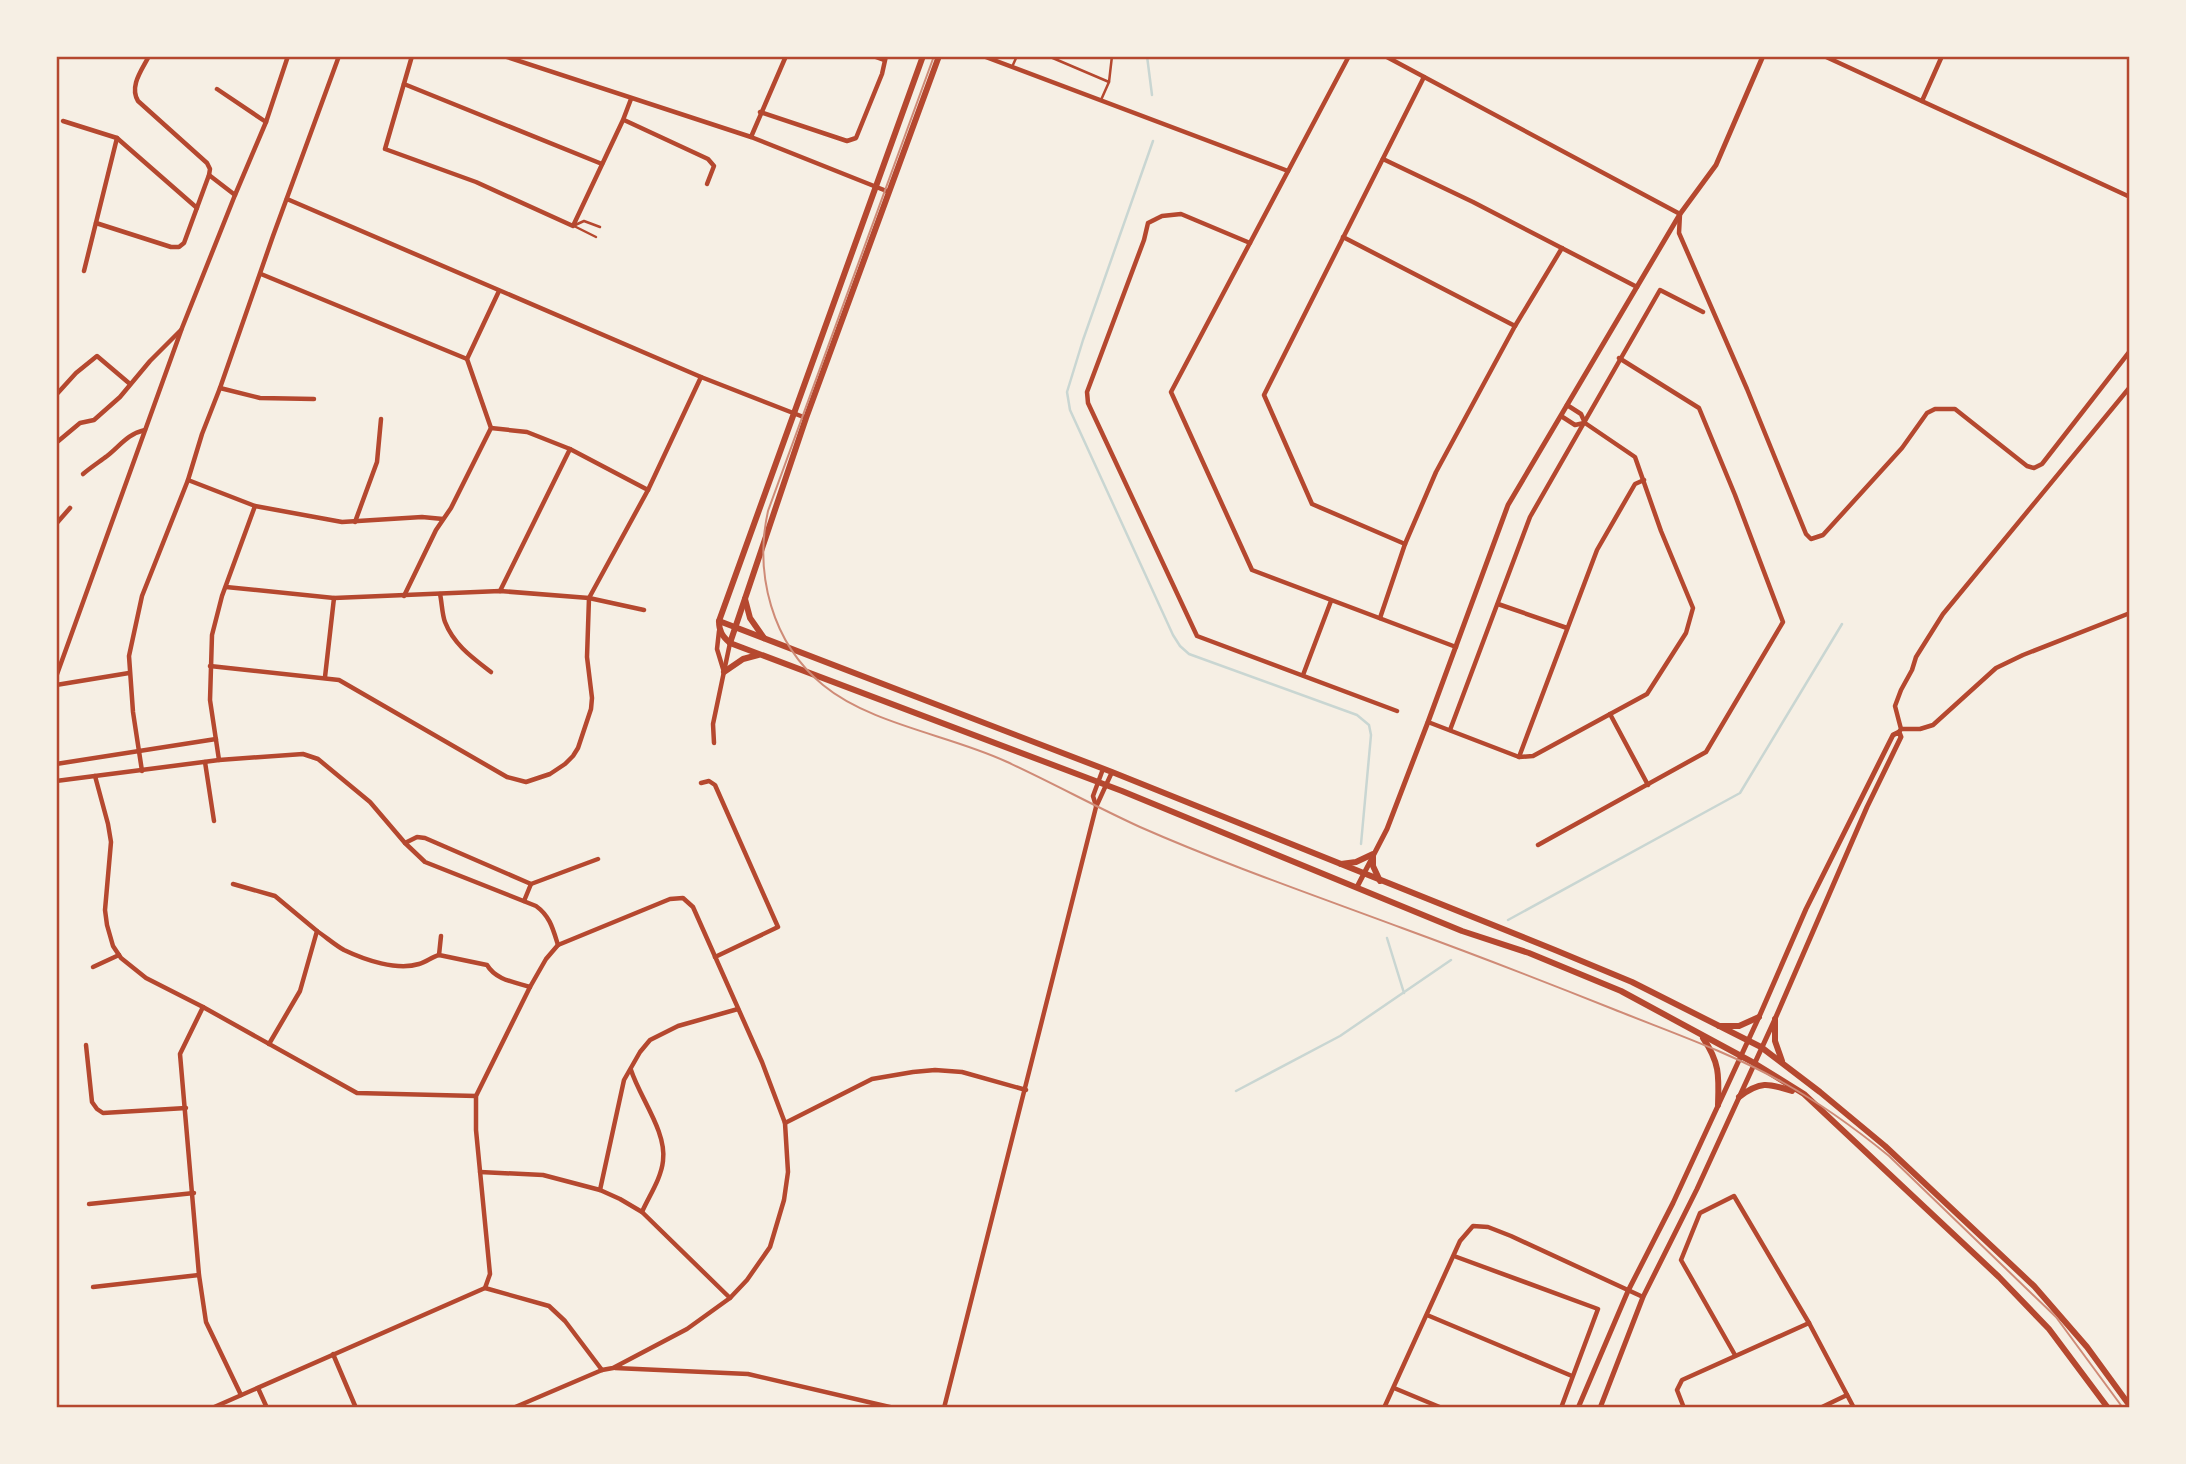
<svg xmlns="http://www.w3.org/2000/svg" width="2186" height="1464" viewBox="0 0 2186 1464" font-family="'PT Sans',sans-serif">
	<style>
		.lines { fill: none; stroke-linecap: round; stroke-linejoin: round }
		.stream { stroke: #c9d6d2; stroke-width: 2.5 }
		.service { stroke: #b5482f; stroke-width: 2.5 }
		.minor { stroke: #b5482f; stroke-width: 4.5 }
		.tertiary { stroke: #b5482f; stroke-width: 5 }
		.secondary { stroke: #b5482f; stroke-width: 6 }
		.tram { stroke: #cf8b77; stroke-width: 2 }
		.neatline { fill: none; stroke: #b5482f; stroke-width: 2.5 }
	</style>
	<rect width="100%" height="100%" fill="#f6efe4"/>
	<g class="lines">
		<g class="stream">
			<path d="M 1147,56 L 1152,95"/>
			<path d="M 1153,141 L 1083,340 L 1067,392 L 1070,410 L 1173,635 L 1180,646 L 1189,654 L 1357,715 L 1369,725 L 1371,735 L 1361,844"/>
			<path d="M 1508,920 L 1740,793 L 1842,624"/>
			<path d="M 1387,938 L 1404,993"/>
			<path d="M 1236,1091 L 1340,1036 L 1451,960"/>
		</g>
		<g class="service">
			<path d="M 1048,56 L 1109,82"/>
			<path d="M 1012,67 L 1017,56"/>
			<path d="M 1101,100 L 1109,82 L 1112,56"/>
			<path d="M 573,226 L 584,221 L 600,227"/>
			<path d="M 574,226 L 596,237"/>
		</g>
		<g class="minor">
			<path d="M 412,56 L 385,149 L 476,182 L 573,226 L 623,120 L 631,99"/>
			<path d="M 504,56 L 751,137 L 889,192"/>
			<path d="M 873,56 L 884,60"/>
			<path d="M 983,56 L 1288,171"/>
			<path d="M 1349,56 L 1171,392 L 1252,570 L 1456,647"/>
			<path d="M 1385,56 L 1680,214 L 1679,233 L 1747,389 L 1806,534 L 1811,539 L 1823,535 L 1902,448 L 1927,413 L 1935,409 L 1955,409 L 2027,466 L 2034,468 L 2042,464 L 2130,351"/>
			<path d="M 1824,56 L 2130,197"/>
			<path d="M 404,84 L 602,164"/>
			<path d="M 217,89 L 266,122"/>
			<path d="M 1922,101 L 1942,56"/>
			<path d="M 760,112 L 847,141 L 856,138 L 882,74 L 886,56"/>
			<path d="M 624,120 L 708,159 L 714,166 L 707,184"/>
			<path d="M 63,121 L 117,138 L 197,208"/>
			<path d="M 751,137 L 786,56"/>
			<path d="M 1383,159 L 1473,202 L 1637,287"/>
			<path d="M 209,175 L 235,195"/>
			<path d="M 287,199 L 701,377 L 806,418"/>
			<path d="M 96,223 L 171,247 L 179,247 L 184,243 L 209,175 L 210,169 L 207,163 L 138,101 C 129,86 142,70 149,56"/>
			<path d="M 1343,237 L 1515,326"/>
			<path d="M 1250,243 L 1181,214 L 1162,216 L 1148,223 L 1144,240 L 1087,392 L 1088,403 L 1197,636 L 1397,711"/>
			<path d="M 84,271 L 117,138"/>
			<path d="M 261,274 L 467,359"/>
			<path d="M 220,388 L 260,398 L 314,399"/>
			<path d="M 56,395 L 76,373 L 97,356 L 130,384"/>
			<path d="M 1561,416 L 1575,425 L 1584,423"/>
			<path d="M 491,428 L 527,432 L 570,449 L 648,490"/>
			<path d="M 56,443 L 80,423 L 94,420 L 120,397 L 150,361 L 181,330"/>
			<path d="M 83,474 C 90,468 99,462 107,456 C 121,445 127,434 145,430"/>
			<path d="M 188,480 L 255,506 L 342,522 L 422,517 L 443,519"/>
			<path d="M 355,522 L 377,462 L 381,419"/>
			<path d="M 56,524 L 70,508"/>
			<path d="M 1405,544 L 1312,504 L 1264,395 L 1424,77"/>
			<path d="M 226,587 L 334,598 L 500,591 L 589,598 L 644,610"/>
			<path d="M 500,591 L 570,449"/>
			<path d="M 440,594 C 442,603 442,614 445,622 C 454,645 473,658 491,672"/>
			<path d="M 404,596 L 436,530 L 451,508 L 491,428 L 467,359 L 499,291"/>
			<path d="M 1498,604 L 1567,628"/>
			<path d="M 1380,618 L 1405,544 L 1436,472 L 1515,326 L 1562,248"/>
			<path d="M 719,631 L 717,649 L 724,672"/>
			<path d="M 210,666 L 339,680 L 507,777 L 526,782 L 550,774 L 565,764 L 573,756 L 578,748 L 591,709 L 592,698 L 587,657 L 589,598 L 648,490 L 701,377"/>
			<path d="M 1303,675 L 1331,601"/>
			<path d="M 56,677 L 182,328 L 235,195 L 266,122 L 288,56"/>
			<path d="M 325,677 L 334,598"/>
			<path d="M 56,685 L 129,673"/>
			<path d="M 1610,714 L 1648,785"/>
			<path d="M 1428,722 L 1519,757 L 1533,756 L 1647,694 L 1686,633 L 1693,608 L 1661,531 L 1635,457 L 1585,423 L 1581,414 L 1567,405"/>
			<path d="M 1901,729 L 1920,729 L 1933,725 L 1996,668 L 2023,655 L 2130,613"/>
			<path d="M 1450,730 L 1530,517 L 1660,290 L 1703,312"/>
			<path d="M 1899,732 L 1901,729 L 1895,706 L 1901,690 L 1912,670 L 1916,657 L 1943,614 L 2130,387"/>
			<path d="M 714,743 L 713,724 L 730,643"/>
			<path d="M 1519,757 L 1597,550 L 1635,484 L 1644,480"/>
			<path d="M 219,760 L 210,700 L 212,635 L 222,596 L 255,506"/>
			<path d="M 205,762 L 214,821"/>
			<path d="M 56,764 L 216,739"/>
			<path d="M 142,771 L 133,712 L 129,656 L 142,596 L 188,480 L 202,434 L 220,388 L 273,236 L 339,56"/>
			<path d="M 95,776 L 108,824 L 111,842 L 105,910 L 107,925 L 113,946 L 121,958 L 146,978 L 203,1007 L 357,1093 L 476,1096"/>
			<path d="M 56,781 L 219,760 L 303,754 L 318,759 L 370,802 L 405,843 L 425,862 L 536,906 C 550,916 553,929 558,945"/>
			<path d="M 701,783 L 709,781 L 715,785 L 778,927 L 715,957"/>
			<path d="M 1096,806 L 1093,796 L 1103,769"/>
			<path d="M 405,843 L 417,837 L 425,838 L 531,884 L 598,859"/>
			<path d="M 1538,845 L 1706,752 L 1783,622 L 1735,495 L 1699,408 L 1619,358"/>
			<path d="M 233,884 L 275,896 L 317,931 L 300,991 L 269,1044"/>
			<path d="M 524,901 L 531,884"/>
			<path d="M 317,931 C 326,937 335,945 344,950 C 365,960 397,971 419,964 C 426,962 432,957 439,955"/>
			<path d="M 441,936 L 439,955 L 487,965 C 496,980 514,982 530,987"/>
			<path d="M 93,967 L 119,955"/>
			<path d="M 203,1007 L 180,1054 L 199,1275 L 206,1322 L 241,1395"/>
			<path d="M 86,1045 L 92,1102 L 97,1109 L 103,1113 L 186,1108"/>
			<path d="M 631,1070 C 640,1098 667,1132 663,1161 C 661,1179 649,1196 642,1212"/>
			<path d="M 785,1123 L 872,1079 L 913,1072 L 935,1070 L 962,1072 L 1026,1090"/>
			<path d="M 480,1172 L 543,1175 L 600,1190 L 620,1199 L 642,1212 L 730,1298"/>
			<path d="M 600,1190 L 624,1080 L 640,1052 L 650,1040 L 678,1026 L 738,1009"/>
			<path d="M 89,1204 L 194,1193"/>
			<path d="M 1454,1256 L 1598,1309 L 1561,1408"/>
			<path d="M 93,1287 L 199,1275"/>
			<path d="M 485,1288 L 549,1306 L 565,1321 L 602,1370"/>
			<path d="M 1427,1315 L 1572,1376"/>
			<path d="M 333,1354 L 356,1408"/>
			<path d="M 1735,1355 L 1681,1260 L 1700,1213 L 1734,1196 L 1809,1323 L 1854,1408"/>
			<path d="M 615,1368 L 748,1374 L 894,1408"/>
			<path d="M 258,1388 L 267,1408"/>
			<path d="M 1394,1388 L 1442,1408"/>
			<path d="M 212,1408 L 485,1288 L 490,1274 L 476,1130 L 476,1096 L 530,987 L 546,959 L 558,945 L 670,899 L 683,898 L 693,907 L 762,1062 L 785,1123 L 788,1172 L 784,1200 L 770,1247 L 747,1280 L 730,1298 L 687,1329 L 613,1368 L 602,1370 L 513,1408"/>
			<path d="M 944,1408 L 1096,807 L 1112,772"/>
			<path d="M 1384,1408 L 1460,1241 L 1473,1226 L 1488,1227 L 1511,1236 L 1643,1297"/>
			<path d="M 1684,1408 L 1677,1390 L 1682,1380 L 1809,1323"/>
			<path d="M 1820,1408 L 1847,1395"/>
		</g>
		<g class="tertiary">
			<path d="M 1357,887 L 1387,829 L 1428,722 L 1508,505 L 1680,214 L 1716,165 L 1763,56"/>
			<path d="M 1578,1408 L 1628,1291 L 1673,1203 L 1759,1017 L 1806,909 L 1893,735 L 1899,732 L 1901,737 L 1867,807 L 1775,1019 L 1697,1189 L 1643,1297 L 1600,1408"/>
		</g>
		<g class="secondary">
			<path d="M 923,56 L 719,621 C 719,631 722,636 730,643 L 1122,791 L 1462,931 L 1529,953 L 1621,991 L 1754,1063 L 1804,1094 L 1999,1277 L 2049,1329 L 2108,1408"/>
			<path d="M 745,599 L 750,618 L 764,638"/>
			<path d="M 719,621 L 1112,772 L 1555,950 L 1632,982 L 1761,1047 L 1820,1092 L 1885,1146 L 2034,1286 L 2087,1347 L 2130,1406"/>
			<path d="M 730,643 L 806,418 L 939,56"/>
			<path d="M 724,672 L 743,659 L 758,655"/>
			<path d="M 1341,864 L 1356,862 L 1373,854 L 1373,866 L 1380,881"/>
			<path d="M 1775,1019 L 1775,1041 L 1782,1061"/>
			<path d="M 1719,1026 L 1739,1026 L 1759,1017"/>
			<path d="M 1703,1038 C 1720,1063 1719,1076 1718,1105"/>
			<path d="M 1739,1097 C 1760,1081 1768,1083 1792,1091"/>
		</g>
		<path class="tram" d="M 934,56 L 768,511 C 754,574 772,643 823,685 C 870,724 949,735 1005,761 C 1051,782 1094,806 1140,827 C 1224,864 1316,896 1402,928 C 1473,954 1543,981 1613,1009 C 1670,1032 1729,1052 1782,1082 C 1820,1103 1856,1129 1889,1156 L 2056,1317 L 2123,1408"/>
	</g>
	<rect width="2186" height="1464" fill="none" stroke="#f6efe4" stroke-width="116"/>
	<rect x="58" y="58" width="2070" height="1348" class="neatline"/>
</svg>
